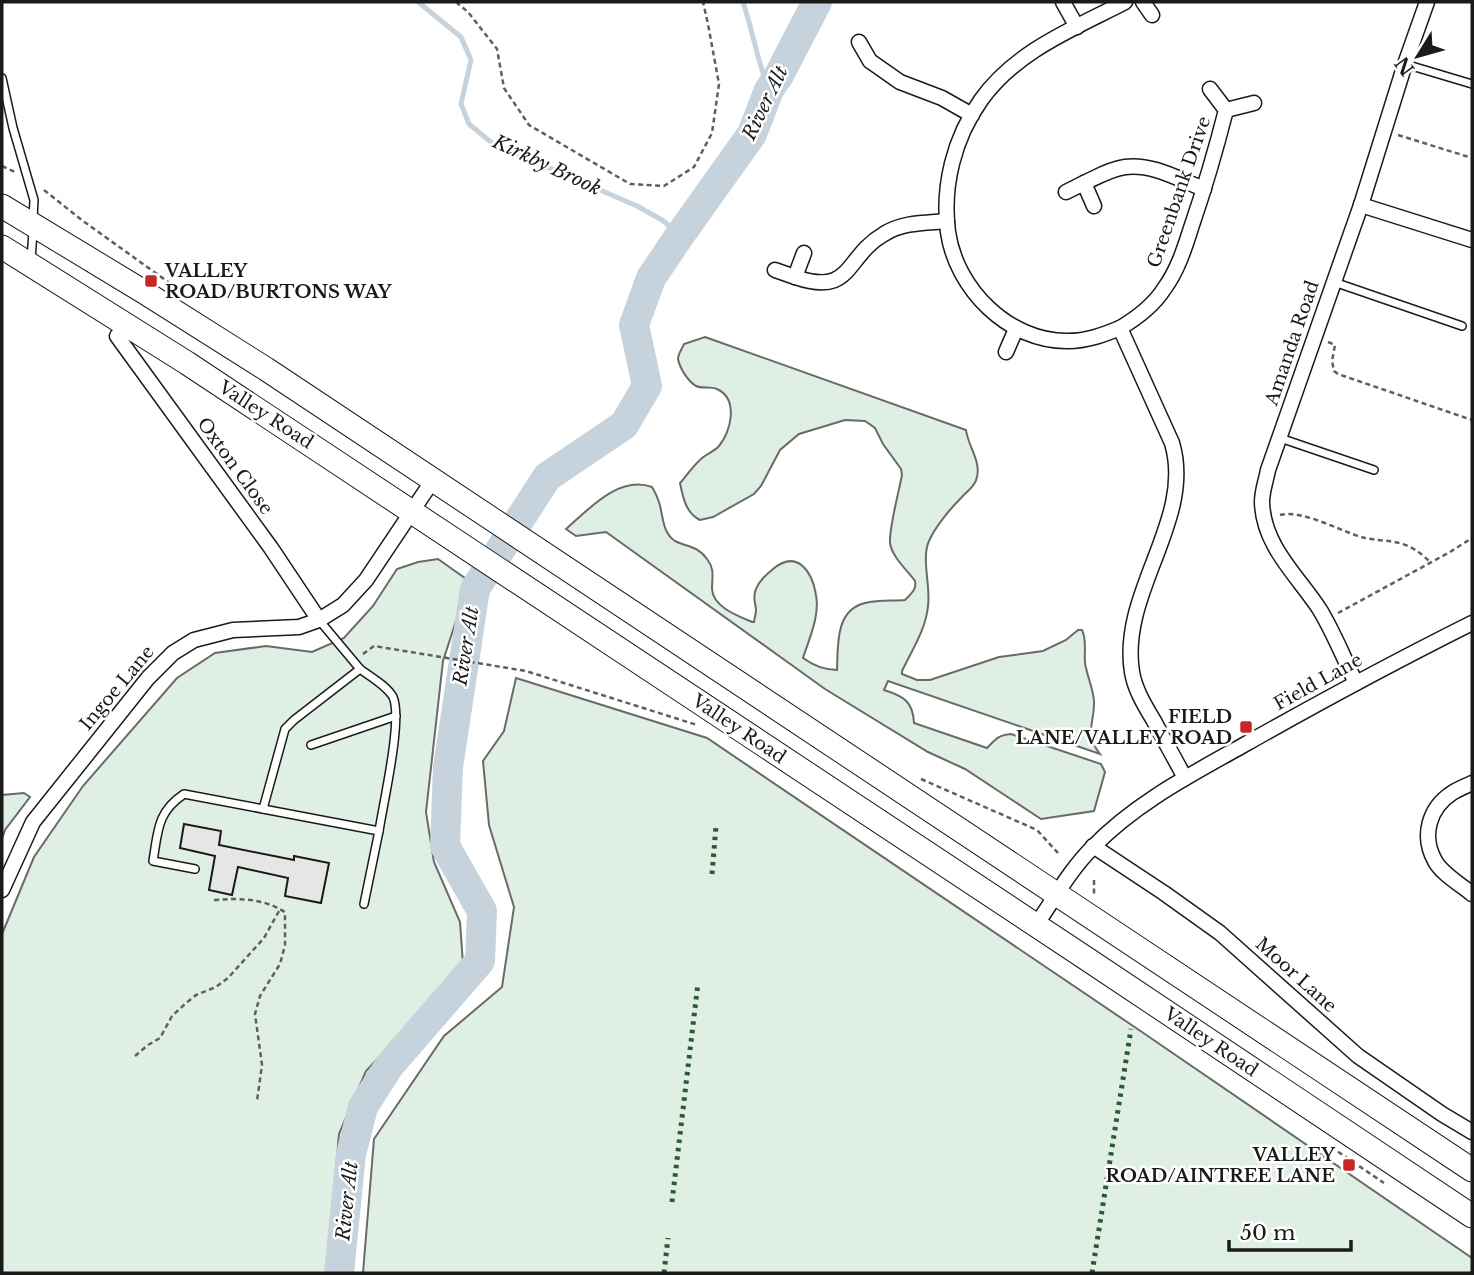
<svg xmlns="http://www.w3.org/2000/svg" width="1474" height="1275" viewBox="0 0 1474 1275" font-family="'Libre Baskerville',serif">
	<style>
		.green { fill: #e0efe3; stroke: #6a6a6a; stroke-width: 2 }
		.lines { fill: none; stroke-linecap: round; stroke-linejoin: round }
		.stream { stroke: #c6d2dc; stroke-width: 5 }
		.river { stroke: #c6d2dc; stroke-width: 30 }
		.building { fill: #e6e6e6; stroke: #1a1a1a; stroke-width: 2 }
		.lane-casing { stroke: #1a1a1a; stroke-width: 10 }
		.street-casing { stroke: #1a1a1a; stroke-width: 17 }
		.primary-casing { stroke: #1a1a1a; stroke-width: 25 }
		.path { stroke: #5f5f5f; stroke-width: 2.5; stroke-dasharray: 5 3.5; stroke-linecap: butt }
		.lane { stroke: #fff; stroke-width: 7 }
		.street { stroke: #fff; stroke-width: 14 }
		.primary { stroke: #fff; stroke-width: 23 }
		.hedge { stroke: #2b5a34; stroke-width: 5; stroke-dasharray: 3.5 5; stroke-linecap: butt }
		.poi-dot { fill: #c62828; stroke: #fff; stroke-width: 2.5 }
		.labels { text-anchor: middle; dominant-baseline: central; stroke-width: 5; stroke-linejoin: round; paint-order: stroke }
		.street-label { font-size: 18px; fill: #1a1a1a; stroke: #fff }
		.poi-label { font-size: 18px; font-weight: bold; fill: #1a1a1a; stroke: #fff; text-anchor: end }
		.water-label { font-size: 19px; font-style: italic; fill: #1a1a1a; stroke: #fff }
	</style>
	<rect width="100%" height="100%" fill="#fff"/>
	<g class="green">
		<path d="M 705,337 L 966,430 C 968,446 981,461 977,477 C 975,487 967,491 961,498 C 950,509 935,527 929,541 C 921,558 931,587 928,606 C 926,629 912,650 902,671 L 902,674 L 917,680 L 930,680 L 999,657 L 1043,651 L 1066,640 L 1078,630 L 1082,630 C 1087,640 1084,651 1085,663 C 1087,676 1093,688 1094,701 C 1095,724 1083,732 1100,754 L 888,681 L 884,690 C 903,696 913,701 914,723 L 987,748 C 995,740 998,735 1011,734 L 1101,764 L 1105,772 L 1094,811 L 1041,819 L 965,769 L 928,752 L 825,689 L 606,532 L 576,536 L 566,529 C 589,509 619,475 652,487 C 655,492 657,496 659,502 C 663,514 662,533 675,541 C 686,547 697,545 707,559 C 715,569 712,577 712,589 C 713,607 738,616 752,622 L 754,622 C 754,620 756,613 756,611 C 756,603 752,598 756,589 C 759,581 766,575 773,569 C 797,549 812,571 816,595 C 820,616 809,639 803,658 C 814,666 824,670 837,670 C 838,646 835,610 865,603 C 878,600 892,601 905,600 C 911,594 917,589 915,581 C 907,570 892,557 890,543 C 889,528 899,491 902,475 L 901,469 L 883,444 L 875,428 L 865,421 L 845,420 L 799,434 L 780,450 L 761,486 L 754,494 L 713,517 L 700,520 C 686,513 683,498 680,483 C 687,475 693,466 701,459 C 706,454 714,452 719,446 C 731,432 739,399 717,389 C 711,386 702,389 696,386 C 688,381 680,369 678,359 C 678,354 682,349 684,344 Z"/>
		<path d="M 438,559 L 469,581 L 443,661 L 426,812 L 434,862 L 460,922 L 463,964 L 427,1006 L 366,1071 L 339,1134 L 327,1273 L 2,1273 L 2,934 L 34,857 L 83,786 L 177,678 L 215,653 L 266,646 L 312,652 L 344,638 L 373,606 L 397,569 L 418,562 Z"/>
		<path d="M 516,678 L 707,738 L 1139,1030 L 1472,1258 L 1472,1273 L 363,1273 L 374,1139 L 444,1036 L 502,987 L 514,907 L 489,825 L 483,761 L 504,731 Z"/>
		<path d="M 24,793 L 30,797 L 5,830 L 2,839 L 2,795 Z"/>
	</g>
	<g class="lines">
		<g class="stream">
			<path d="M 418,2 L 461,37 L 471,60 L 461,104 L 469,124 L 492,143 L 637,206 L 662,220 L 680,235"/>
			<path d="M 743,2 C 753,31 757,61 769,90"/>
		</g>
		<path class="river" d="M 339,1273 L 351,1154 L 363,1107 L 389,1066 L 480,961 L 482,911 L 445,846 L 448,767 L 475,589 L 547,477 L 624,425 L 647,386 L 634,325 L 651,278 L 680,235 L 752,134 L 769,90 L 779,75 L 817,2"/>
	</g>
	<path class="building" d="M 184,824 L 221,831 L 219,845 L 294,860 L 294,856 L 329,863 L 321,903 L 285,896 L 288,878 L 238,867 L 232,895 L 209,890 L 215,856 L 180,848 Z"/>
	<g class="lines">
		<defs>
			<g id="lane">
				<path d="M 1405,64 L 1472,84"/>
				<path d="M 2,78 L 13,128 L 34,200 L 33,219"/>
				<path d="M 31,261 L 33,231"/>
				<path d="M 1334,282 L 1462,326"/>
				<path d="M 1280,438 L 1374,470"/>
				<path d="M 360,669 C 371,677 387,686 393,697 C 403,719 383,804 379,831"/>
				<path d="M 311,745 L 396,716"/>
				<path d="M 263,809 L 379,831 L 364,904"/>
				<path d="M 195,869 L 153,861 C 158,831 157,812 184,794 L 263,809 L 285,729 L 294,720 L 360,669 L 319,620"/>
			</g>
			<g id="street">
				<path d="M 1063,2 L 1077,27"/>
				<path d="M 1143,2 L 1152,15"/>
				<path d="M 859,42 L 870,61 L 900,82 L 942,98 L 972,115"/>
				<path d="M 1210,89 L 1226,110 L 1254,103"/>
				<path d="M 1084,183 C 1097,177 1110,169 1125,167 C 1152,163 1180,180 1204,189"/>
				<path d="M 1066,192 L 1084,183 L 1094,206"/>
				<path d="M 1361,205 L 1472,240"/>
				<path d="M 775,270 L 795,277 L 804,253"/>
				<path d="M 795,277 C 853,297 844,257 884,234 C 903,222 925,223 947,221"/>
				<path d="M 1120,328 C 1103,335 1087,341 1068,341 C 1009,342 956,289 948,232 C 942,186 954,138 981,100 C 1016,51 1073,29 1125,2"/>
				<path d="M 117,336 L 271,548 L 319,620"/>
				<path d="M 1006,352 L 1016,329"/>
				<path d="M 1356,683 C 1344,659 1334,633 1320,610 C 1298,576 1263,546 1262,502 C 1262,491 1266,481 1268,470 L 1361,205 L 1405,64 L 1427,2"/>
				<path d="M 1185,778 C 1175,759 1164,740 1154,721 C 1145,706 1135,690 1132,672 C 1119,592 1195,520 1172,443 L 1120,328 C 1137,318 1153,306 1164,289 C 1178,270 1185,247 1192,225 C 1205,187 1216,149 1226,110"/>
				<path d="M 1472,783 C 1466,786 1458,789 1452,793 C 1429,808 1421,836 1435,861 C 1442,874 1460,884 1472,894"/>
				<path d="M 1093,846 L 1164,893 L 1220,933 L 1358,1056 L 1442,1114 L 1472,1132"/>
				<path d="M 2,890 L 33,822 L 148,678 L 173,653 L 194,640 L 233,630 L 299,627 L 319,620 L 343,605 L 366,580 L 433,480"/>
				<path d="M 1036,925 C 1054,899 1070,870 1092,848 C 1134,804 1190,775 1242,746 C 1318,703 1394,662 1472,623"/>
			</g>
			<g id="primary">
				<path d="M 2,206 L 144,292 L 266,369 L 1472,1170"/>
				<path d="M 2,247 L 187,363 L 1087,959 L 1472,1216"/>
			</g>
		</defs>
		<use href="#lane" class="lane-casing"/>
		<use href="#street" class="street-casing"/>
		<use href="#primary" class="primary-casing"/>
		<g class="path">
			<path d="M 456,2 L 468,12 L 497,49 L 504,88 L 529,125 L 630,184 L 664,186 L 694,167 L 712,133 L 719,84 L 708,24 L 703,2"/>
			<path d="M 1398,135 L 1472,158"/>
			<path d="M 2,166 L 15,172"/>
			<path d="M 44,190 L 83,221 L 171,284"/>
			<path d="M 1328,342 L 1335,345 L 1332,361 L 1334,371 L 1338,374 L 1472,420"/>
			<path d="M 1280,515 C 1303,509 1341,532 1365,538 C 1379,541 1394,540 1408,546 C 1417,550 1424,556 1430,562"/>
			<path d="M 1338,613 L 1450,552 L 1472,538"/>
			<path d="M 363,654 L 374,646 L 526,671 L 697,725"/>
			<path d="M 921,779 L 1037,830 L 1058,853"/>
			<path d="M 1094,880 L 1094,894"/>
			<path d="M 214,900 C 240,898 262,898 285,912 L 285,945 L 280,964 L 260,996 L 255,1014 L 262,1065 L 257,1101"/>
			<path d="M 135,1056 L 148,1045 L 160,1038 L 172,1016 L 185,1004 L 196,995 L 216,987 L 228,978 L 264,938 L 279,911"/>
			<path d="M 1331,1147 L 1384,1183"/>
		</g>
		<use href="#lane" class="lane"/>
		<use href="#street" class="street"/>
		<use href="#primary" class="primary"/>
		<g class="hedge">
			<path d="M 712,874 L 716,826"/>
			<path d="M 672,1202 L 698,983"/>
			<path d="M 664,1273 L 668,1238"/>
			<path d="M 1092,1273 L 1131,1029"/>
		</g>
	</g>
	<g class="poi-dot">
		<rect x="144" y="274" width="14" height="14" rx="3.5"/>
		<rect x="1239" y="720" width="14" height="14" rx="3.5"/>
		<rect x="1342" y="1158" width="14" height="14" rx="3.5"/>
	</g>
	<g class="labels">
		<g class="street-label">
			<text transform="translate(1179 192) rotate(-71)">Greenbank Drive</text>
			<text transform="translate(1292 343) rotate(-71)">Amanda Road</text>
			<text transform="translate(266 415) rotate(33)">Valley Road</text>
			<text transform="translate(235 466) rotate(54)">Oxton Close</text>
			<text transform="translate(1318 682) rotate(-29)">Field Lane</text>
			<text transform="translate(117 688) rotate(-50)">Ingoe Lane</text>
			<text transform="translate(739 729) rotate(34)">Valley Road</text>
			<text transform="translate(1296 975) rotate(42)">Moor Lane</text>
			<text transform="translate(1211 1042) rotate(34)">Valley Road</text>
		</g>
		<g class="poi-label">
			<text x="165" y="271" text-anchor="start">VALLEY<tspan x="165" dy="21">ROAD/BURTONS WAY</tspan></text>
			<text x="1232" y="717">FIELD<tspan x="1232" dy="21">LANE/VALLEY ROAD</tspan></text>
			<text x="1335" y="1155">VALLEY<tspan x="1335" dy="21">ROAD/AINTREE LANE</tspan></text>
		</g>
		<g class="water-label">
			<text transform="translate(765 103) rotate(-64)">River Alt</text>
			<text transform="translate(547 165) rotate(25)">Kirkby Brook</text>
			<text transform="translate(466 646) rotate(-81)">River Alt</text>
			<text transform="translate(347 1201) rotate(-84)">River Alt</text>
		</g>
	</g>
	<rect width="1474" height="1275" fill="none" stroke="#1a1a1a" stroke-width="7"/>
	<g transform="translate(1418 56) rotate(233)" stroke="#ffffff" stroke-width="5" paint-order="stroke">
	<path d="M0-5L12 26L0 18L-12 26Z" fill="#1a1a1a"/>
	<text y="-10" font-size="19" font-weight="bold" text-anchor="middle" fill="#1a1a1a">N</text>
	</g>
	<path d="M1229 1240v10h122v-10" fill="none" stroke="#1a1a1a" stroke-width="3.5"/>
	<text x="1240" y="1240" font-size="21" fill="#1a1a1a" stroke="#ffffff" stroke-width="5" paint-order="stroke">50 m</text>
</svg>
